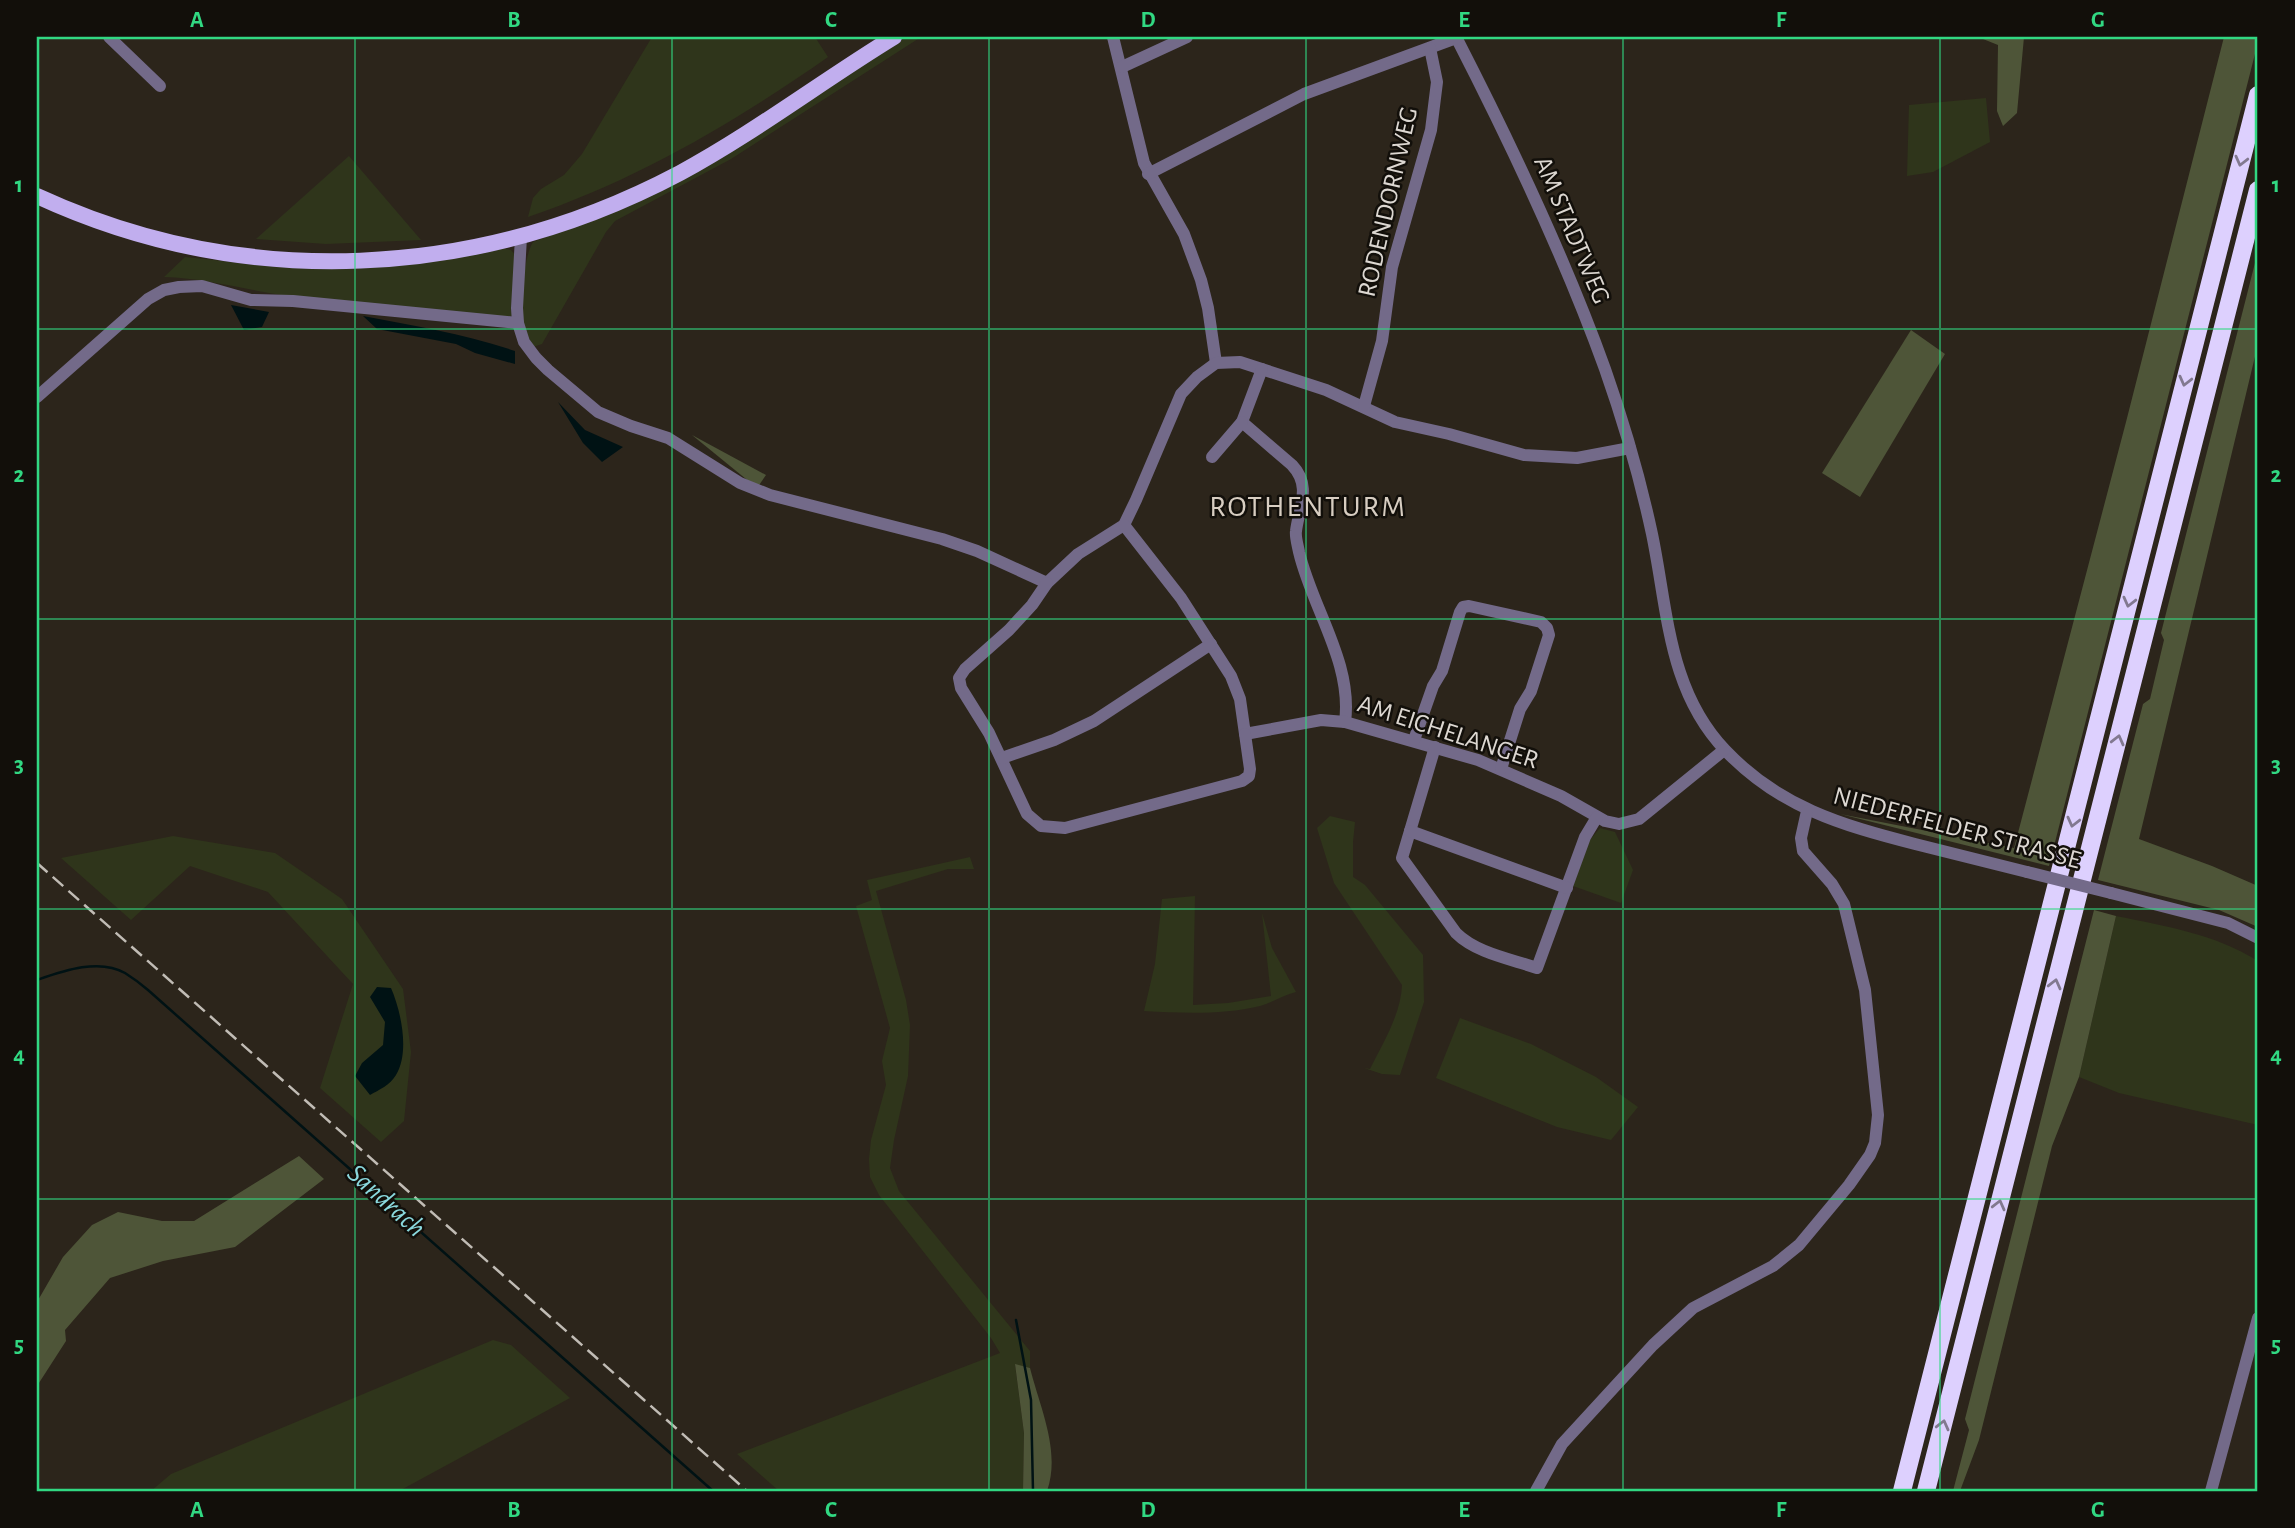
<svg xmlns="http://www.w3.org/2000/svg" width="2295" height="1528" viewBox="0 0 2295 1528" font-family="'Alegreya Sans',sans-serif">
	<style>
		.green { fill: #2f351b }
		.forest { fill: #4e5538 }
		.water { fill: #001214 }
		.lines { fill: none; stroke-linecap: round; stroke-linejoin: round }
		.stream { stroke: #001214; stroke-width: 2.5 }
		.minor { stroke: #736a89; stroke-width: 12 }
		.major { stroke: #c1aeee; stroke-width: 16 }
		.highway { stroke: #ddd0fe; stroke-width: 18 }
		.rail { stroke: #c1bcb5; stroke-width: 2.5; stroke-dasharray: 14 7; stroke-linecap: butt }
		.minor-bridge { stroke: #736a89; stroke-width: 12 }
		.oneway { stroke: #827990 }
		.grid { fill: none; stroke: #31d882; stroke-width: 2; stroke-opacity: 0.55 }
		.labels { text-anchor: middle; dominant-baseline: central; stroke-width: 5; stroke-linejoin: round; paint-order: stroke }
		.street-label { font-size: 26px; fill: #dcd7d1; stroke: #120f0a }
		.water-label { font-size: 28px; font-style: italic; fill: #8ad8dd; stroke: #120f0a }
		.quarter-label { font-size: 30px; letter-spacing: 2px; fill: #d7cdc1; stroke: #120f0a }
		.neatline { fill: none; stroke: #31d882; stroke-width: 2.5 }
		.grid-label { font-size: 23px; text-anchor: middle; font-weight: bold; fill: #31d882 }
	</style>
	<rect width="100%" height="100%" fill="#2c251b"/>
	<g class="green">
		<path d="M 652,37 L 815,37 L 828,57 C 734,123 637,180 528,217 L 533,198 L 541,189 L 564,175 L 582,154 Z"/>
		<path d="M 905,37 L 921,37 L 731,159 L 615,221 L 606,232 L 542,344 L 533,347 C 530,341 526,334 524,326 C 520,307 523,258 533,242 L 616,210 L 771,126 Z"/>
		<path d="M 1986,98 L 1990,142 L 1933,172 L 1907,176 L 1909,105 Z"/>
		<path d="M 349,156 L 421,240 L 326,244 L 256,239 Z"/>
		<path d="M 503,248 L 511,250 L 516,256 L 512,315 L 507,320 C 432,312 356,306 281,295 C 242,289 204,278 164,277 L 185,257 C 222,260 260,267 297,268 C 367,270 434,261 503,248 Z"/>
		<path d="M 1330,816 L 1355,822 L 1353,842 L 1353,877 L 1365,885 L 1423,955 L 1424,1002 L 1400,1075 L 1382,1074 L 1364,1068 L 1370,1069 C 1383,1043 1401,1014 1402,985 L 1334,883 L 1317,828 Z"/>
		<path d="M 1600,828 L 1615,832 L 1633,870 L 1621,903 L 1573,886 L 1590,840 Z"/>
		<path d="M 173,836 L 275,853 L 342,899 L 403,989 L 411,1052 L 404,1121 L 381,1142 L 320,1088 L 353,984 L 268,892 L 190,866 L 131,920 L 61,858 Z"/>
		<path d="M 970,857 L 974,869 L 948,869 L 876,891 L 906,1000 L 910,1025 L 908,1076 L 894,1140 L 890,1168 L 899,1191 L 1030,1351 L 1030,1368 L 1015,1365 L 1024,1433 L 1023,1491 L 779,1491 L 737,1454 L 1000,1353 L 991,1338 L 879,1195 L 870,1177 L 869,1159 L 871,1140 L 886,1085 L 882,1061 L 890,1028 L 856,906 L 872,900 L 867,880 Z"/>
		<path d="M 1195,896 L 1193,1005 L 1228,1003 L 1271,996 L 1262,913 L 1272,948 L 1296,992 C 1284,995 1273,1002 1260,1006 C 1223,1015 1182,1013 1144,1011 L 1155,964 L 1162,899 Z"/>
		<path d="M 2116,916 C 2165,926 2215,934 2258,961 L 2258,1125 L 2119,1093 L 2079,1077 Z"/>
		<path d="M 1460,1018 L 1531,1044 L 1596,1077 L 1638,1107 L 1611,1140 L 1557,1127 L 1436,1078 Z"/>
		<path d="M 493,1340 L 511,1345 L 570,1398 L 399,1491 L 151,1491 L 171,1474 Z"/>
	</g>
	<g class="forest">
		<path d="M 1978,37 L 2024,37 L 2017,113 L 2003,126 L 1997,111 L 1998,45 Z"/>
		<path d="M 2224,37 L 2258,37 L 2258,42 L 2049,866 L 1840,814 L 2014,848 L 2126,422 Z"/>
		<path d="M 2258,251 L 2258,344 L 2139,839 L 2212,866 L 2258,886 L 2258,927 L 2219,910 L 2098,880 L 2143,704 L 2150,699 L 2164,640 L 2161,633 Z"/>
		<path d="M 1911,330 L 1945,354 L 1860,497 L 1822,473 Z"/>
		<path d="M 692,435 L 766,475 L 757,488 Z"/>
		<path d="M 2094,910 L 2116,916 L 2079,1077 L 2052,1146 L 1979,1440 L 1960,1491 L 1953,1491 L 1969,1430 L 1965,1419 Z"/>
		<path d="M 299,1156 L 324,1179 L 235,1247 L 163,1261 L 110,1278 L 65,1330 L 66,1341 L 37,1386 L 37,1302 L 63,1257 L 92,1225 L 118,1212 L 162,1221 L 194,1221 Z"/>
		<path d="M 1015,1364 L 1030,1368 C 1040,1408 1061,1451 1047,1491 L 1023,1491 L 1024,1433 Z"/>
	</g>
	<g class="water">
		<path d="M 231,305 L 269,312 L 262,327 L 244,330 Z"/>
		<path d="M 363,316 C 414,326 465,334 515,351 L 515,364 L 475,353 L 456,344 L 377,329 Z"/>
		<path d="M 558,402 L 585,430 L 623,447 L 602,462 L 583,443 Z"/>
		<path d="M 377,987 L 391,988 C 401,1011 410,1052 396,1075 C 390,1085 379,1090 370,1095 L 355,1076 L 362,1063 L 383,1045 L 385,1022 L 370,997 Z"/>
	</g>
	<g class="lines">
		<g class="stream">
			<path d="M 37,980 C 63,971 99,958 125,973 C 133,978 141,984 148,990 L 713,1491"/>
			<path d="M 1016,1320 L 1031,1400 L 1033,1491"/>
		</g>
		<g class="minor">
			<path d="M 109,37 L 160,86"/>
			<path d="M 1113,37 L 1144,163 L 1184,234 L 1201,280 L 1208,308 L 1216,363"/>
			<path d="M 1456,37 C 1511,144 1564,255 1605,369 C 1624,423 1640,478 1652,534 C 1668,611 1668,690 1725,750 C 1779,807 1841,825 1915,844 C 1952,853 1990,863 2027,872"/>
			<path d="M 1122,67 L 1187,37"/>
			<path d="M 1148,174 L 1304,94 L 1456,38"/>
			<path d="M 521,237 L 517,308 L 518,323 L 524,342 L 536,358 L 548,370 L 598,412 L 631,426 L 668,438 L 740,483 L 770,495 L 942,539 L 977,551 L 1047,583 L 1078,554 L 1124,525 L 1136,500 L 1181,394 L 1197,377 L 1216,363 L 1240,362 L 1326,390 L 1395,422 L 1449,434 L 1524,455 L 1577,458 L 1630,448"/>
			<path d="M 1262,369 L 1242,422 L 1292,465 C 1312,486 1299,507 1296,531 C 1295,537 1298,546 1299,552 C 1312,608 1353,663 1345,722"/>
			<path d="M 37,397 L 148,299 L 164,290 L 179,287 L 202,286 L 251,300 L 293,301 L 518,323"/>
			<path d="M 1364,406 L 1382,341 L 1392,267 L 1431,130 L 1437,82 L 1430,48"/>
			<path d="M 1212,457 L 1242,422"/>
			<path d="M 1124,525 L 1181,598 L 1231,676 L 1240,699 L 1245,734 L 1321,720 L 1345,722 L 1478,760 L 1561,796 L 1605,821 L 1619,824 L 1639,819 L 1724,750"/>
			<path d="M 1047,583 L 1032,605 L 1009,630 L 965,669 L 959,678 L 961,688 L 989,733 L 1027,814 L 1041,826 L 1065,828 L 1242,781 L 1249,776 L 1250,769 L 1245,734"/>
			<path d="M 1414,740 L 1433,686 L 1442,671 L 1460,612 L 1463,607 L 1469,606 L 1541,622 L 1547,628 L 1549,635 L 1531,691 L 1520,709 L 1501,769"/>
			<path d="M 1435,747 L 1402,858 L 1456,933 C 1476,953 1511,959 1537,968 L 1585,837 L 1597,817"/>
			<path d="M 1002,758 L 1054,740 L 1094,721 L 1211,644"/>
			<path d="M 1410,831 L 1567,888"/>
			<path d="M 2111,893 L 2228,923 L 2258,938"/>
			<path d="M 1536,1491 L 1562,1444 L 1653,1345 L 1693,1308 L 1773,1266 L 1799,1245 L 1849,1185 L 1870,1155 L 1875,1143 L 1878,1115 L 1865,990 L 1844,904 L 1832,884 L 1803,851 L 1801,838 L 1807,811"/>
			<path d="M 2211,1491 L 2258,1318"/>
		</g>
		<path class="major" d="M 37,196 C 245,292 478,280 680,173 C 754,133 822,81 894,37"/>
		<g class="highway">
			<path d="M 1902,1491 L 2258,95"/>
			<path d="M 1926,1491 L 2258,190"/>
		</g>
		<path class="rail" d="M 37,863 L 747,1491"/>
		<path class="minor-bridge" d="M 2027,872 L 2111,893"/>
	</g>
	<defs><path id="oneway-chevron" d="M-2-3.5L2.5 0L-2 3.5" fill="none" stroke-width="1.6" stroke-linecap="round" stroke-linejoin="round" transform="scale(1.75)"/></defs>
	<g class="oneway">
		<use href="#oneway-chevron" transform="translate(2241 161) rotate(104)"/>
		<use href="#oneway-chevron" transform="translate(2185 381) rotate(104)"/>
		<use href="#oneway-chevron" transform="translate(2129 602) rotate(104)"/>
		<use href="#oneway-chevron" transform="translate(2118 740) rotate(-76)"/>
		<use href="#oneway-chevron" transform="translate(2073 822) rotate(104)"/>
		<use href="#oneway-chevron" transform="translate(2055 984) rotate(-76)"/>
		<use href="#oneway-chevron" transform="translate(1999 1205) rotate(-76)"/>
		<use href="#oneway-chevron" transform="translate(1943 1425) rotate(-76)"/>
	</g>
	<path class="grid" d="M 355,37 L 355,1491M 672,37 L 672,1491M 989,37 L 989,1491M 1306,37 L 1306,1491M 1623,37 L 1623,1491M 1940,37 L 1940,1491M 37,329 L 2258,329M 37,619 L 2258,619M 37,909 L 2258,909M 37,1199 L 2258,1199"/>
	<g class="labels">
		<g class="street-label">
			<text transform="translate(1388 202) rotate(-77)">RODENDORNWEG</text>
			<text transform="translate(1572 230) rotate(67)">AM STADTWEG</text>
			<text transform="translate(1448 732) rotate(18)">AM EICHELANGER</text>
			<text transform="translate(1957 828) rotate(15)">NIEDERFELDER STRASSE</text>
		</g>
		<g class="water-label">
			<text transform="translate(386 1201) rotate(42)">Sandrach</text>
		</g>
		<g class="quarter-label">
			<text x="1308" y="507">ROTHENTURM</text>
		</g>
	</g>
	<rect width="2295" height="1528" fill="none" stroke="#120f0a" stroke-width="77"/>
	<rect x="38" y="38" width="2218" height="1452" class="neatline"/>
	<g class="grid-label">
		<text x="197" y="27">A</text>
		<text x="514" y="27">B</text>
		<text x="831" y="27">C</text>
		<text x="1148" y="27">D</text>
		<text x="1464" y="27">E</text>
		<text x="1781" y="27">F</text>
		<text x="2098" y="27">G</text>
		<text x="19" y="192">1</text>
		<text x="2276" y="192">1</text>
		<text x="19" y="482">2</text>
		<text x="2276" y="482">2</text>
		<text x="19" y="772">3</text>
		<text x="2276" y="772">3</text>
		<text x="19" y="1062">4</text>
		<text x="2276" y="1062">4</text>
		<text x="19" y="1352">5</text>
		<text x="2276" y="1352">5</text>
		<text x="197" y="1517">A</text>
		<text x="514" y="1517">B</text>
		<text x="831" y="1517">C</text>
		<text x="1148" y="1517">D</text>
		<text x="1464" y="1517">E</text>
		<text x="1781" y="1517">F</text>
		<text x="2098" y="1517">G</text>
	</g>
</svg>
